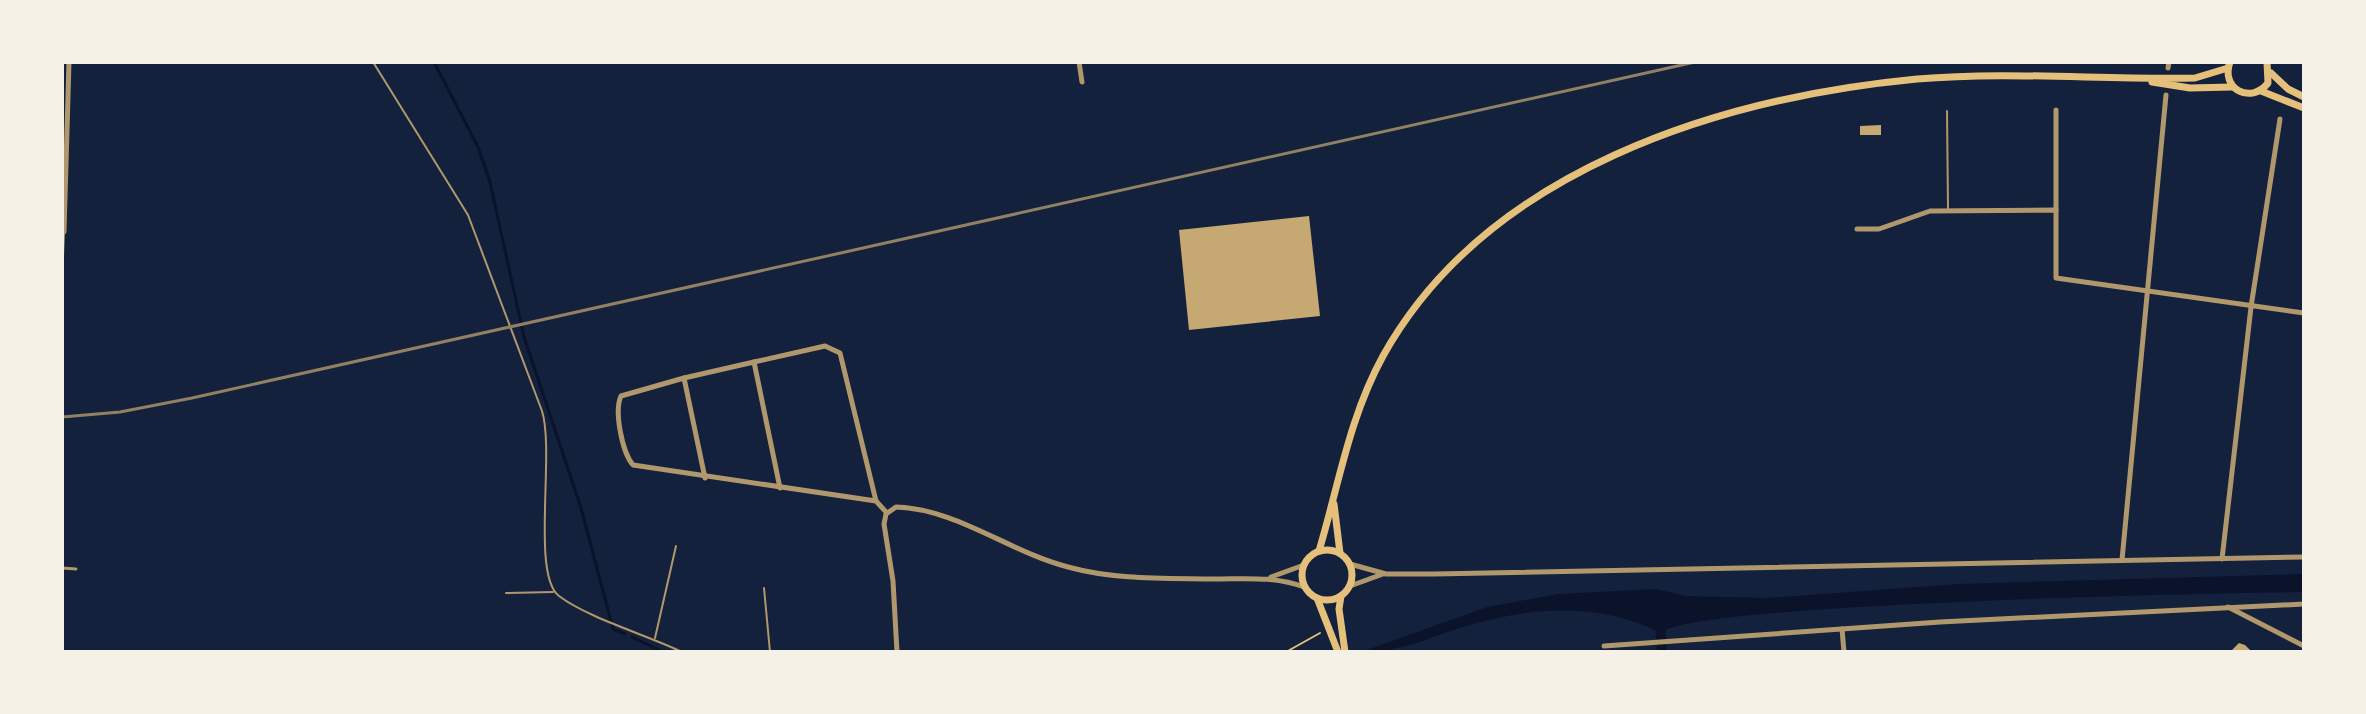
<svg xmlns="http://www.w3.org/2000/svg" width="2366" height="714" viewBox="0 0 2366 714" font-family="Rubik,sans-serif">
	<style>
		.water { fill: #0b132b }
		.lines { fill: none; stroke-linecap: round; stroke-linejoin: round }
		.stream { stroke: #0b132b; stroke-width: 3 }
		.canal { stroke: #0b132b; stroke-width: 10 }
		.building { fill: #c6a872 }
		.path { stroke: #e5c07b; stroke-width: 2 }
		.service { stroke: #b1986c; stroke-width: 2 }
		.pedestrian { stroke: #b1986c; stroke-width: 3 }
		.minor { stroke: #b1986c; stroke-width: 5 }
		.primary { stroke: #e5c07b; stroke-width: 7 }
		.rail { stroke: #918062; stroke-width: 3 }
	</style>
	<rect width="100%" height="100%" fill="#14213d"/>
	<path class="water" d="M 2304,574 L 2304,592 C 2229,593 1687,603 1661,633 C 1598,601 1528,607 1463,627 C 1425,639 1402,652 1361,652 L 1487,607 L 1558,594 L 1656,589 L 1686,596 L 1767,598 L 1958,584 Z"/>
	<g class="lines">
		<g class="stream">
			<path d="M 434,62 L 478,147 L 490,182 L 524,337 L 581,508 L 613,629 L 625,634"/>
			<path d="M 632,637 L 663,652"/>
		</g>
		<path class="canal" d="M 1660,623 L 1662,652"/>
	</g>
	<g class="building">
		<path d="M 1881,125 L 1881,135 L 1860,135 L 1860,126 Z"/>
		<path d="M 1309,216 L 1320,316 L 1189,330 L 1179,230 Z"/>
		<path d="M 2239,643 L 2245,645 L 2252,652 L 2230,652 Z"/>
	</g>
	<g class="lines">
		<path class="path" d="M 1286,652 L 1320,633"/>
		<g class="service">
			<path d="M 373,62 L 468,215 L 542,411 C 555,452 531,575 559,596 C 588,618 647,635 682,652"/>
			<path d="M 1947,111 L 1948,209"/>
			<path d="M 62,281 L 64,233"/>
			<path d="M 764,588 L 770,652"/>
			<path d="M 506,593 L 553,592"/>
			<path d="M 655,638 L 676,546"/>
		</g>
		<path class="pedestrian" d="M 62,568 L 76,569"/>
		<g class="minor">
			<path d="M 1079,62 L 1082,82"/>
			<path d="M 2168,68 L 2169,62"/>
			<path d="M 2056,110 L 2056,210"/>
			<path d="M 1857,229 L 1879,229 L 1930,211 L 2056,210 L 2056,278 L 2304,313"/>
			<path d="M 64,232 L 69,62"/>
			<path d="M 754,362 L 825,346 L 840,353 L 876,501"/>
			<path d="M 684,378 L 621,396 C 614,411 622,452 633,465 L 876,501 L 887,513"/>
			<path d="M 705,478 L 684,378 L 754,362 L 780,488"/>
			<path d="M 2222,559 L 2251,307 L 2280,119"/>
			<path d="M 2122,560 L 2166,95"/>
			<path d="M 1350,564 L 1386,574 L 1434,574 L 2304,557"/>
			<path d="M 1271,577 L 1304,565"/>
			<path d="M 1350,586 L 1383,574"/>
			<path d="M 2228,607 L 2304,646"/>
			<path d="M 1842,629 L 1844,652"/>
			<path d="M 1604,646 L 1940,622 L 2304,604"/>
			<path d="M 897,652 L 893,581 L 884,524 L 886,514 L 896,507 C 958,509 1009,552 1068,567 C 1115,580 1165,578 1214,579 C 1246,579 1274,576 1304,587"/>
		</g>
		<g class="primary">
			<path d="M 2230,62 C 2220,89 2251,105 2268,83 L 2267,62"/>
			<path d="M 2271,73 L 2288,89 L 2304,97"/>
			<path d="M 2152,82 L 2190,88 L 2232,87"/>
			<path d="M 2261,91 L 2304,108"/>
			<path d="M 1334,504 L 1340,553"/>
			<circle cx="1327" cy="575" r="25"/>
			<path d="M 1319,551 C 1339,484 1349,418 1383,356 C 1486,171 1718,98 1917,79 C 2009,71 2102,80 2195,78 L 2228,68"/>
			<path d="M 1341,596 L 1339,609 L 1345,652"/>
			<path d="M 1317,598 L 1338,652"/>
		</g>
		<path class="rail" d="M 62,417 L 120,412 L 192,398 L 1695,62"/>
	</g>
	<rect width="2366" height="714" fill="none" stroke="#f6f1e7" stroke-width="128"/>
</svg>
